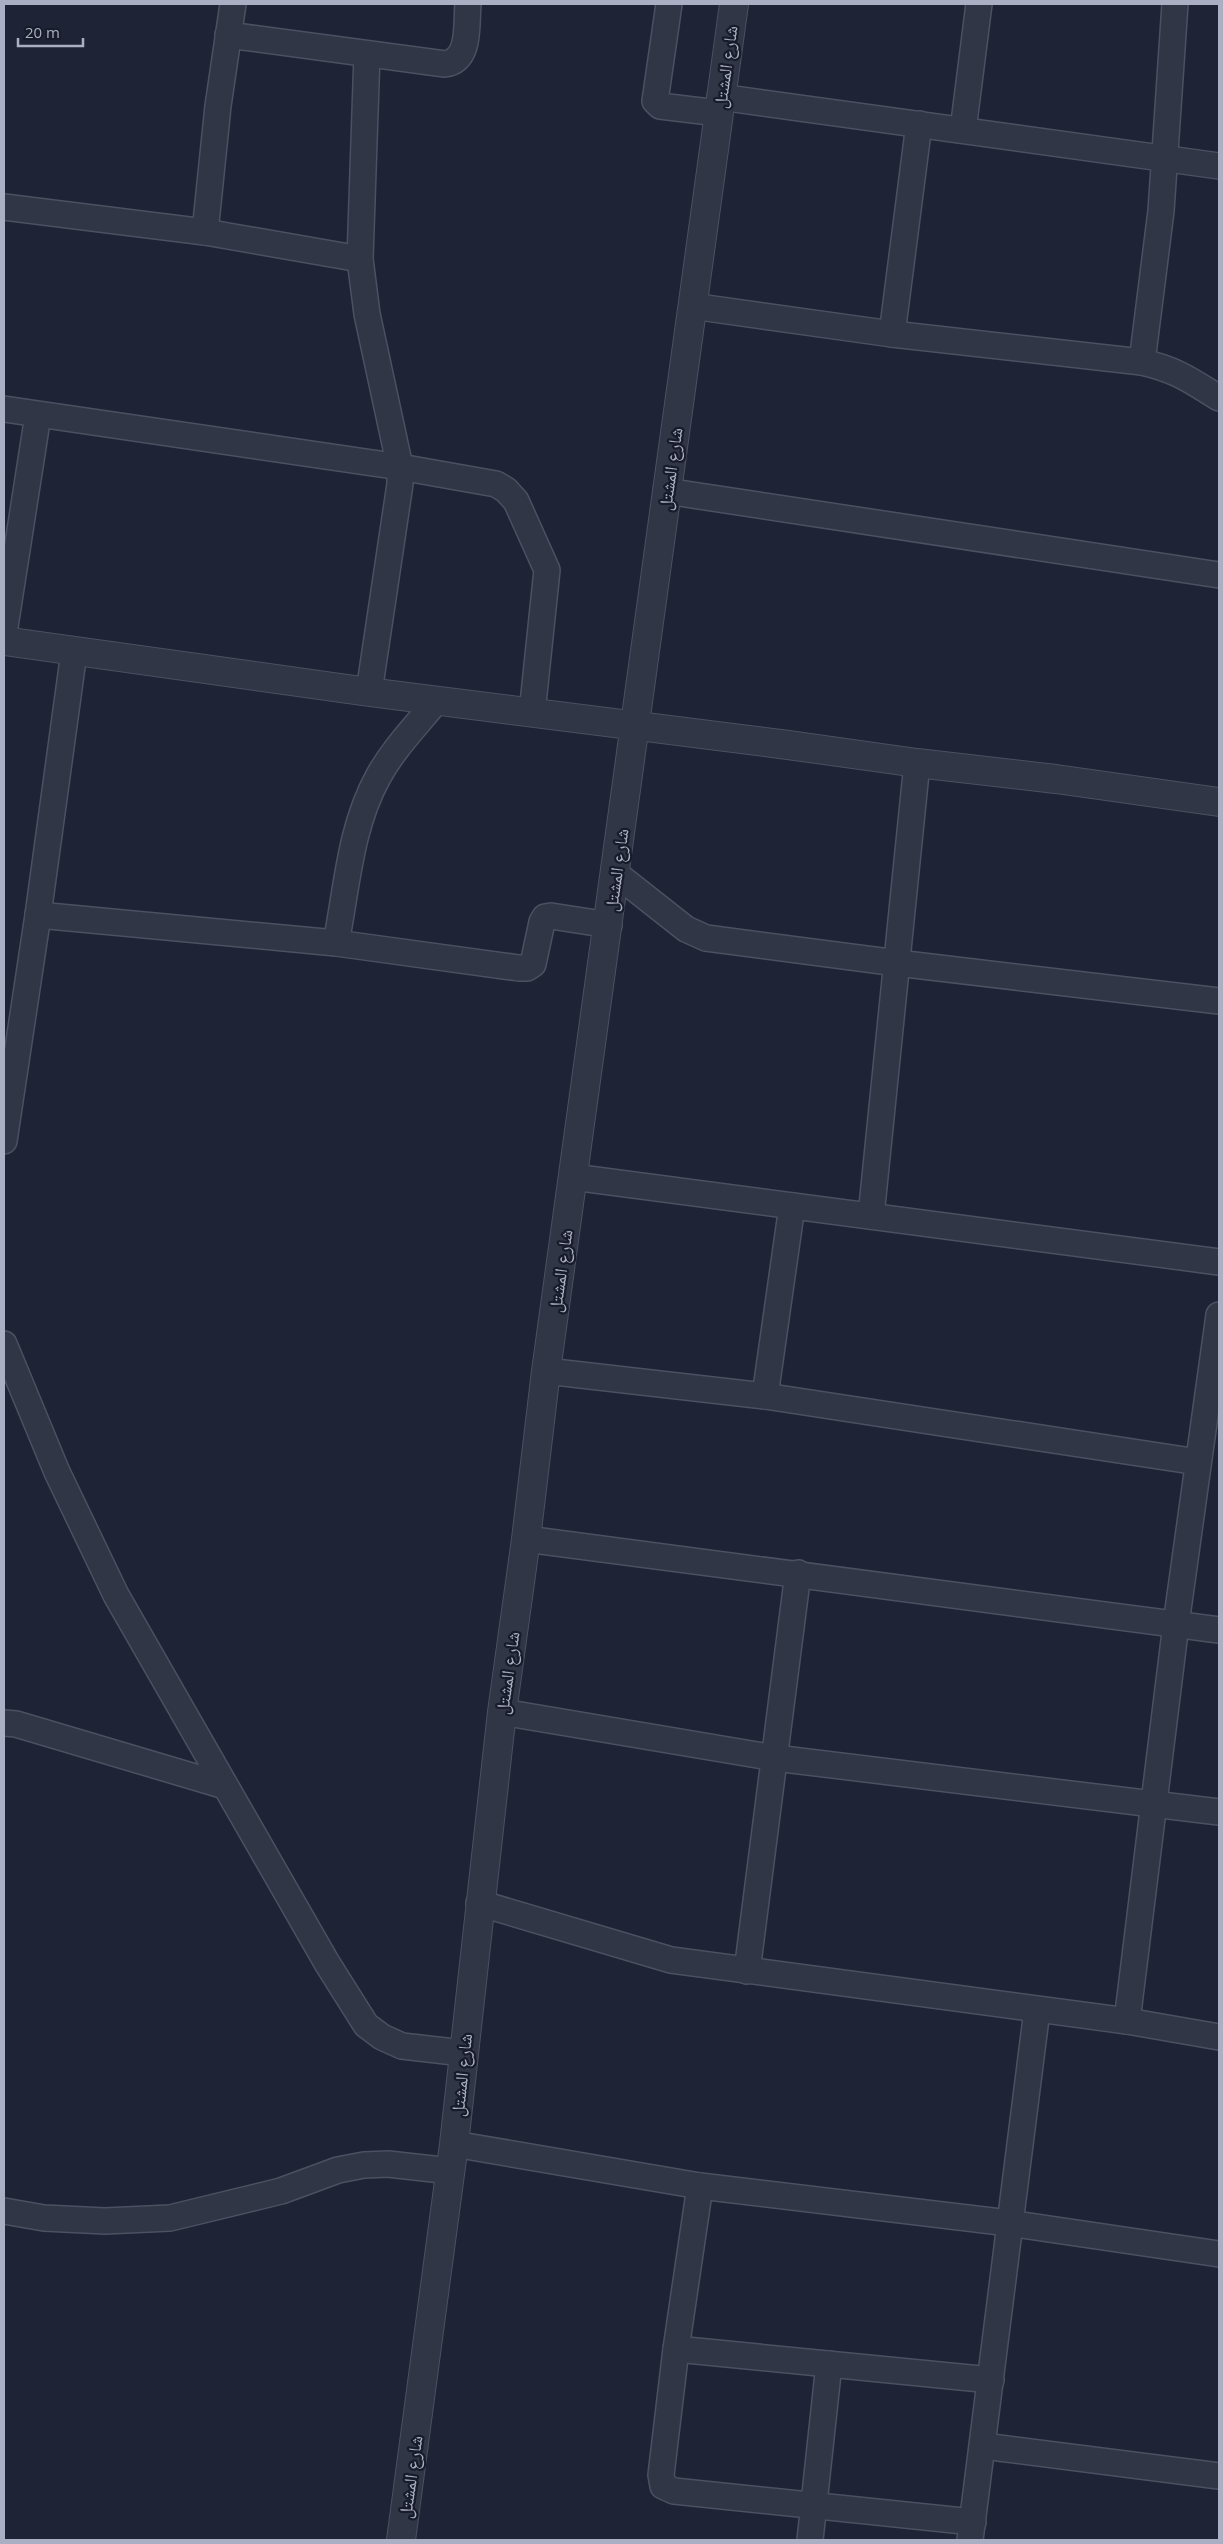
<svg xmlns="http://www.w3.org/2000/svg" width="1223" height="2544" viewBox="0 0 1223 2544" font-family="'Open Sans','Noto Naskh Arabic',sans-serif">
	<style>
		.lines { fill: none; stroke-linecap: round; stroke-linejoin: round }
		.minor-casing { stroke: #4c5061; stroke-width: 28 }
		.tertiary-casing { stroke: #4c5061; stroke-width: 30 }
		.minor { stroke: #313646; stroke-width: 25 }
		.tertiary { stroke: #313646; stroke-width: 28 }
		.labels { text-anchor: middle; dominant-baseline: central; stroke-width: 4.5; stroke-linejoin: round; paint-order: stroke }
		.street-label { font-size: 18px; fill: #abafc3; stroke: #171b2a }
	</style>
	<rect width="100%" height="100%" fill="#1e2335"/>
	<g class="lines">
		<defs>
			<g id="minor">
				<path d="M 669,4 L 655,101 L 660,106 L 718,113"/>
				<path d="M 228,35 L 445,64 C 471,60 466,25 468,4"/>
				<path d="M 367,54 L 360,259 L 367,314 L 400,467 L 400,484 L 369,692"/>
				<path d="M 720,97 L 1219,166"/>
				<path d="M 963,130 L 979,4"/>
				<path d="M 4,207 L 205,232 L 360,259"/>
				<path d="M 205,232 L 218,106 L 233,4"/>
				<path d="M 692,306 L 892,334 L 1142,362 C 1177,370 1190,380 1219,398"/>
				<path d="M 892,334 L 919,124"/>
				<path d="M 1142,362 L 1161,211 L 1175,4"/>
				<path d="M 4,409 L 400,467 L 496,484 L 506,490 L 516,501 L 547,570 L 532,713"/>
				<path d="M 666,491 L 1219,575"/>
				<path d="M 4,633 L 38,415"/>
				<path d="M 615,873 L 686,929 L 706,938 L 897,963 L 1219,1001"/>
				<path d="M 38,915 L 336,943 L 519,968 L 527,968 L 533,964 L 542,922 L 545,917 L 551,916 L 609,925"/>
				<path d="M 336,943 C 347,887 350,828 378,777 C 393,749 417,725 436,701"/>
				<path d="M 4,1141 L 38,915 L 74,652"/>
				<path d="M 573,1177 L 1219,1262"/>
				<path d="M 871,1216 L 917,763"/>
				<path d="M 4,1344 L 57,1472 L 116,1595 L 327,1963 L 366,2025 L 382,2037 L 402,2046 L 463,2053"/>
				<path d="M 546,1371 L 765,1396 L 1198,1462"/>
				<path d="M 765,1396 L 792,1206"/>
				<path d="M 526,1539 L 1219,1630"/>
				<path d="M 502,1712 L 775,1758 L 1219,1812"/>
				<path d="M 4,1723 L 16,1724 L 225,1786"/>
				<path d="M 479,1903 L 671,1960 L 1127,2021 L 1219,2037"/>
				<path d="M 747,1971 L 798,1573"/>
				<path d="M 1127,2021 L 1176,1624 L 1219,1315"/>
				<path d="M 454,2144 L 700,2186 L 1009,2223 L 1219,2254"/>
				<path d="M 700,2186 L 676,2349 L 661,2475 L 663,2486 L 674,2491 L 973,2522"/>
				<path d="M 4,2211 L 44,2218 L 105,2221 L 170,2218 L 281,2191 L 338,2170 L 364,2165 L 388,2164 L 451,2171"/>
				<path d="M 676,2349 L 991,2380"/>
				<path d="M 983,2446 L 1219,2476"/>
				<path d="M 810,2540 L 829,2364"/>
				<path d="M 970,2540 L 1037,2010"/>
			</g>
			<g id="tertiary">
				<path d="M 4,641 L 369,692 L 788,745 L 917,763 L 1056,779 L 1219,802"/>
				<path d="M 401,2540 L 454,2144 L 502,1712 L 526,1539 L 546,1371 L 734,4"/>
			</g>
		</defs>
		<use href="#minor" class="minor-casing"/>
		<use href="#tertiary" class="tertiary-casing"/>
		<use href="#minor" class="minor"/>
		<use href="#tertiary" class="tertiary"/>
	</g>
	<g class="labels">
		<g class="street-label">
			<text transform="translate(725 67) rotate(-82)">شارع المشتل</text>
			<text transform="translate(670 469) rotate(-82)">شارع المشتل</text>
			<text transform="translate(616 870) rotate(-82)">شارع المشتل</text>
			<text transform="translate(560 1271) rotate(-82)">شارع المشتل</text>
			<text transform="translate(507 1673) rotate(-82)">شارع المشتل</text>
			<text transform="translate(461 2075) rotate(-84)">شارع المشتل</text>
			<text transform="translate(410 2477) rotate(-82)">شارع المشتل</text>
		</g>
	</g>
	<rect width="1223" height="2544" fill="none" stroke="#abafc3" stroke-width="10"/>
	<path d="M18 38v8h65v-8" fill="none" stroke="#abafc3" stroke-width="2.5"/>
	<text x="25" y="38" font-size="15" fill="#abafc3" stroke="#171b2a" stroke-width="4" paint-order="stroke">20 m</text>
</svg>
